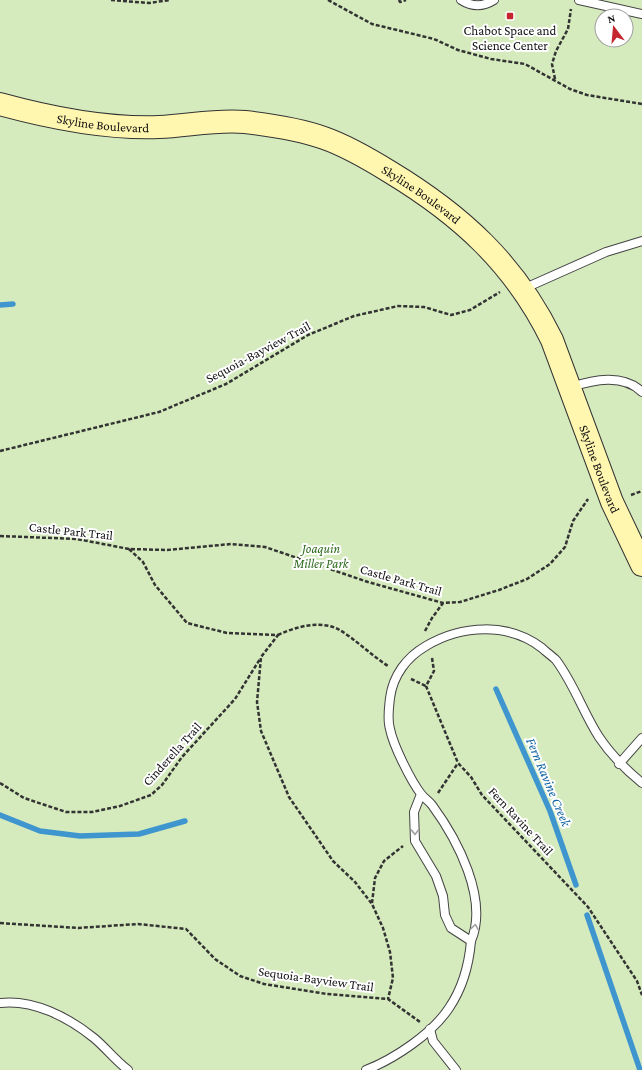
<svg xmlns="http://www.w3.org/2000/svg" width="642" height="1070" viewBox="0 0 642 1070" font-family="'Crimson Pro',serif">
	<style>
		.green { fill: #d5ebbd; fill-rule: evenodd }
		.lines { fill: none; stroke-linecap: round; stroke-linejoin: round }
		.stream { stroke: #3f96cf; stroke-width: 5.5 }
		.service-casing { stroke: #444; stroke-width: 10 }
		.secondary-casing { stroke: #333; stroke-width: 24 }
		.path { stroke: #333; stroke-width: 2.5; stroke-dasharray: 4 2; stroke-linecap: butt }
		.service { stroke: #fff; stroke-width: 8 }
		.secondary { stroke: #fff6b0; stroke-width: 22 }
		.oneway { stroke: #a0a0a0 }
		.poi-dot { fill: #c4262e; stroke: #fff; stroke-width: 1.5 }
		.labels { text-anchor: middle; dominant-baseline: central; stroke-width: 4; stroke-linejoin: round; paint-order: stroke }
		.poi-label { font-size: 13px; fill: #111; stroke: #fff }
		.street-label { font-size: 13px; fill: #111; stroke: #fff }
		.park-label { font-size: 13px; font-style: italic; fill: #2f6b1f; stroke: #fff }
		.water-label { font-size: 14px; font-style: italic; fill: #1768a6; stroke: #fff }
	</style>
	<rect width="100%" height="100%" fill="#fffdf5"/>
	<path class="green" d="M 0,0 L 642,0 L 642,1070 L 0,1070 ZM 602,16 L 626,16 L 626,40 L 602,40 Z"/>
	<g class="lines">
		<g class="stream">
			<path d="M 0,305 L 13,304"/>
			<path d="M 496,689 L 550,811 L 576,885"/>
			<path d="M 0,815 L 40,831 L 80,836 L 139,834 L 185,821"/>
			<path d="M 587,915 L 640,1070"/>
		</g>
		<defs>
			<g id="service">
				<path d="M 461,0 C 472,7 483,7 494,0"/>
				<path d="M 579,0 L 642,14"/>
				<path d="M 523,289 L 606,252 L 642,241"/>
				<path d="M 571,387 C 593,380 623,373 642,392"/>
				<path d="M 619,764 L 642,738"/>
				<path d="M 421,794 L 414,812 L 415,841 L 436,876 L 443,896 L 445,915 L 451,928 L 471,941 C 489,899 457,839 432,805 C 429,801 424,798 421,794 C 411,781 393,745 390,729 C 387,719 389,708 390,698 C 393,675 407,657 426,646 C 461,625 509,622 542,648 C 546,652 552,656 556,660 C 574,684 583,712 599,737 C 611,755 625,769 642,783"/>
				<path d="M 0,1003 C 33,999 68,1017 94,1038 C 106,1048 115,1060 128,1070"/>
				<path d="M 430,1029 L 433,1041 L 456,1070"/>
				<path d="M 366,1070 C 394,1059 432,1034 449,1008 C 462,989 469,964 471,941"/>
			</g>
			<g id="secondary">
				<path id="s1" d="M 0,104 C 51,118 105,129 159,127 C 187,126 217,119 245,122 C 271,125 299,129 324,138 C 347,146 369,159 390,172 C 461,215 515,264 552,340 L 612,502 L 642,565"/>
			</g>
		</defs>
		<use href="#service" class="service-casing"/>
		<use href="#secondary" class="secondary-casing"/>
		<g class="path">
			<path d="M 111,0 L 149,3 L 170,0"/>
			<path d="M 328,0 L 372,24 L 434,39 L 458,50 L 491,59 L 525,64 L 570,89 L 587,95 L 642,104"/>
			<path d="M 399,0 L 400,2 L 406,0"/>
			<path d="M 555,79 L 552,64 L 556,51 L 568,29 L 571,9"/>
			<path d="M 0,451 L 159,412 L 226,384 L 308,335 L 354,316 L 398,306 L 424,307 L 451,315 L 470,310 L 500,292"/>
			<path d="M 631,495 L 642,491"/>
			<path d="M 0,536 L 77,539 L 129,549 L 167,550 L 231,544 L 265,547 L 368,582 L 443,603 L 460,602 L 499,590 L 527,579 L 550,564 L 565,547 L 573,521 L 588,499"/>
			<path d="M 129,549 L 143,562 L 155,585 L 187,623 L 227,633 L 278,635 L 261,657 L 257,702 L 261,731 L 289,797 L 333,861 L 355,882 L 372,904 L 383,928 L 390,952 L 393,978 L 388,999"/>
			<path d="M 425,631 L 432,618 L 443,603"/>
			<path d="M 278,635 C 295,627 319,620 338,629 C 354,638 371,655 388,666"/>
			<path d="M 432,658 L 434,671 L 426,686 L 458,763 L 471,777 L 482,795 L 588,907 L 637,981 L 642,995"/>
			<path d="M 411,679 L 426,686"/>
			<path d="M 0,783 L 24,798 L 66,812 L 92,812 L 120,806 L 151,795 L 162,785 L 182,757 L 235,699 L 260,659"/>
			<path d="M 438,793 L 458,763"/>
			<path d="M 372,903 L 375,878 L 384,861 L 403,846"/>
			<path d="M 0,923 L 78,928 L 138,924 L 186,929 L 215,959 L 240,976 L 264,984 L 327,994 L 388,999 L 420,1022"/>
		</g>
		<use href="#service" class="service"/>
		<use href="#secondary" class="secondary"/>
	</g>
	<defs><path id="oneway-chevron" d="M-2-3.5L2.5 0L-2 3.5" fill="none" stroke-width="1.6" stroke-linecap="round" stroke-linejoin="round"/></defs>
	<g class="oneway">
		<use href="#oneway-chevron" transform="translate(415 832) rotate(88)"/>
		<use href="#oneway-chevron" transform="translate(475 927) rotate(-81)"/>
	</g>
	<rect class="poi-dot" x="506" y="12" width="8" height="8" rx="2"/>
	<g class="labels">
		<g class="poi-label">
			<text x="510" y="30">Chabot Space and<tspan x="510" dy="15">Science Center</tspan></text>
		</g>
		<g class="street-label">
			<text stroke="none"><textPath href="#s1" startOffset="105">Skyline Boulevard</textPath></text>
			<text stroke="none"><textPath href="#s1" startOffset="441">Skyline Boulevard</textPath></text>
			<text transform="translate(258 352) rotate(-28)">Sequoia-Bayview Trail</text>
			<text stroke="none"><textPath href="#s1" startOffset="777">Skyline Boulevard</textPath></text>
			<text transform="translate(71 531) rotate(6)">Castle Park Trail</text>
			<text transform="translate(401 580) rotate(16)">Castle Park Trail</text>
			<text transform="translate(172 754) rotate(-48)">Cinderella Trail</text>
			<text transform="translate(521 821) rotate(47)">Fern Ravine Trail</text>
			<text transform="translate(316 979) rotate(8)">Sequoia-Bayview Trail</text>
		</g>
		<g class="park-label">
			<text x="321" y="548">Joaquin<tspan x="321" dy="15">Miller Park</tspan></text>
		</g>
		<g class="water-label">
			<text transform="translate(549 782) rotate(67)">Fern Ravine Creek</text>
		</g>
	</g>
	<g transform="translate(614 28) rotate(344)"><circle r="19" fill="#ffffff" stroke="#a0a0a0"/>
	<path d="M0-3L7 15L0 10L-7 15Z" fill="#c4262e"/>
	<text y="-6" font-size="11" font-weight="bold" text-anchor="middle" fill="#111111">N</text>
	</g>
</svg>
